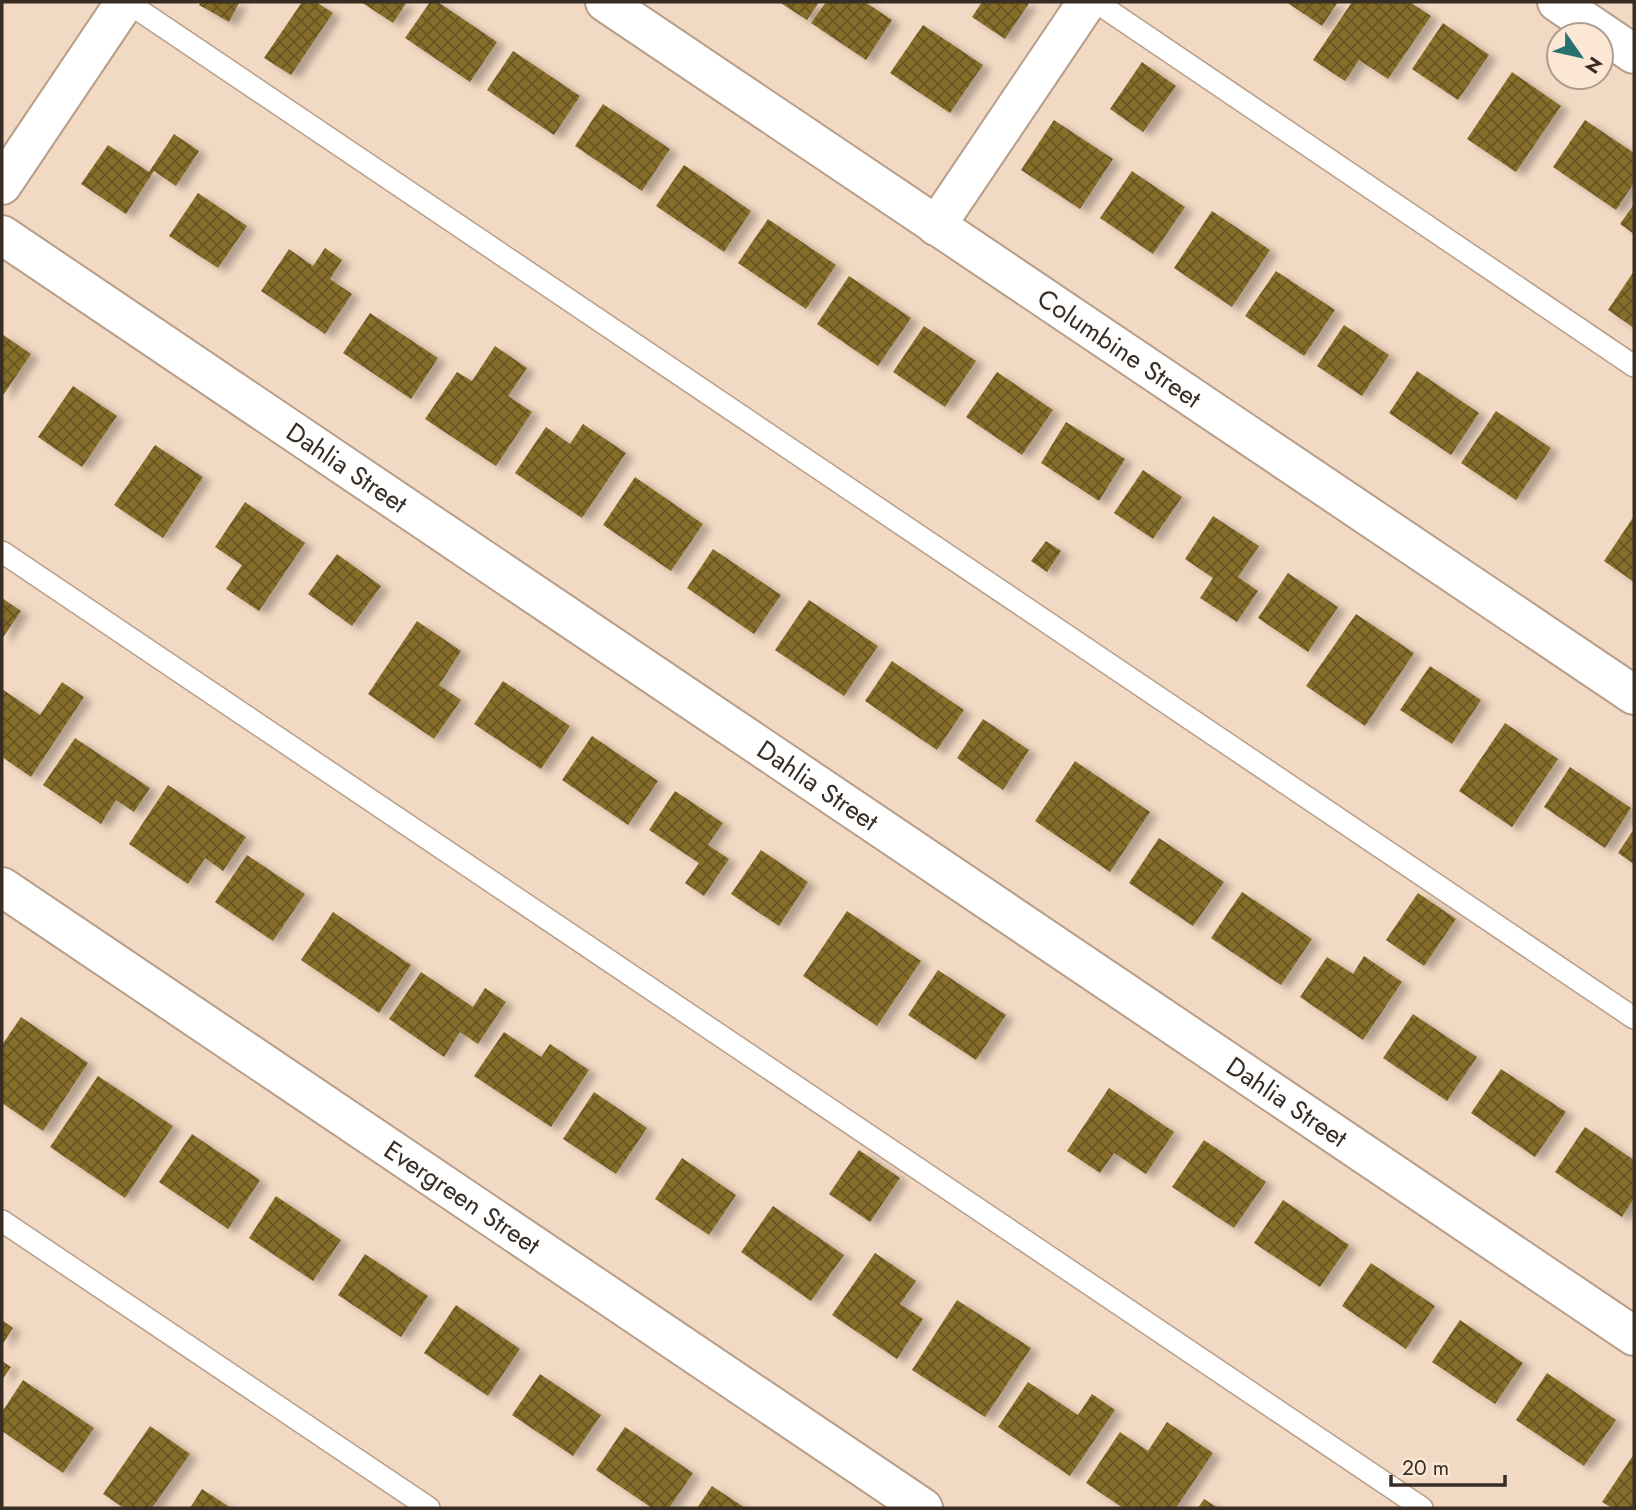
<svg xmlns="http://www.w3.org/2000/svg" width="1636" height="1510" viewBox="0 0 1636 1510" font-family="Jost,sans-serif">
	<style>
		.building { fill: url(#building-cross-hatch); filter: url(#shadow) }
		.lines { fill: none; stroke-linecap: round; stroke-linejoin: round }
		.lane-casing { stroke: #b69e89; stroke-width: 24 }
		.street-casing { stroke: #b69e89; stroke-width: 42 }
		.secondary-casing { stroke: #b69e89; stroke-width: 42 }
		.lane { stroke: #fff; stroke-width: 21 }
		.street { stroke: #fff; stroke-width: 38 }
		.secondary { stroke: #fff; stroke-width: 38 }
		.labels { text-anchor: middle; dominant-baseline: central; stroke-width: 7; stroke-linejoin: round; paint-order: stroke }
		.street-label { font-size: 26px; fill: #372d25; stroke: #fce7d5 }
	</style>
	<defs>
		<pattern id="building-cross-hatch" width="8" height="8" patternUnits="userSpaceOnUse" patternTransform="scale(1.75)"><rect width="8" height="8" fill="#866e2b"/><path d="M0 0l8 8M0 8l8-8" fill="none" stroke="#685623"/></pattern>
		<filter id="shadow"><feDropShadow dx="8" dy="4.5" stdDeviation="3.5" flood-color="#0004"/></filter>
	</defs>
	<rect width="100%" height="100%" fill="#f2d9c3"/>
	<g class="building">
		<path d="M 201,2 L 236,2 L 239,3 L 229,22 L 199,5 Z"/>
		<path d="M 302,2 L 316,2 L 333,13 L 291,75 L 264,58 Z"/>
		<path d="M 361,2 L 407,2 L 393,23 Z"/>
		<path d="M 430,2 L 438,2 L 497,42 L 470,82 L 405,38 Z"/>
		<path d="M 779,2 L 819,2 L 807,20 Z"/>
		<path d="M 826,2 L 865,2 L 892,20 L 866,60 L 811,23 Z"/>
		<path d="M 982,2 L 1030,2 L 1005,39 L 972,17 Z"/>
		<path d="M 1286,2 L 1338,2 L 1322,26 Z"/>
		<path d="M 1352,2 L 1410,2 L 1431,16 L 1388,79 L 1359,60 L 1345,81 L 1313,60 Z"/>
		<path d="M 1443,23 L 1489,55 L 1458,100 L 1412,69 Z"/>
		<path d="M 923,25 L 983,65 L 950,113 L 890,73 Z"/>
		<path d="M 513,51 L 580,96 L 554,135 L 487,90 Z"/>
		<path d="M 1142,62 L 1176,86 L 1143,132 L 1110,109 Z"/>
		<path d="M 1512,72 L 1561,106 L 1516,172 L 1467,139 Z"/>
		<path d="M 603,104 L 670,149 L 642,191 L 575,146 Z"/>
		<path d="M 1054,120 L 1113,159 L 1080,209 L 1021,170 Z"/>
		<path d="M 1585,120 L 1634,153 L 1634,183 L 1616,210 L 1553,167 Z"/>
		<path d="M 174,134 L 199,151 L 176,186 L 154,171 L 126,214 L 81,184 L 108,145 L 149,172 Z"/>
		<path d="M 684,165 L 751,211 L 724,252 L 656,206 Z"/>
		<path d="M 1132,171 L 1185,207 L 1153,254 L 1100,218 Z"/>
		<path d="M 198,193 L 247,226 L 218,268 L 169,236 Z"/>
		<path d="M 1634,204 L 1634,234 L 1620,224 Z"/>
		<path d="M 1212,211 L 1270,250 L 1232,307 L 1174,268 Z"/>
		<path d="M 768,219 L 836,265 L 806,309 L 738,263 Z"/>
		<path d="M 325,248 L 342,260 L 330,279 L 352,294 L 325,334 L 261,291 L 289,249 L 313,266 Z"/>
		<path d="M 1276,271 L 1335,310 L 1304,356 L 1245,316 Z"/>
		<path d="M 1634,271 L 1634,328 L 1608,310 Z"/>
		<path d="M 849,276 L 911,318 L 878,366 L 817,324 Z"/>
		<path d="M 370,313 L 438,358 L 411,399 L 343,353 Z"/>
		<path d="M 1344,325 L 1389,355 L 1362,396 L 1317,366 Z"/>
		<path d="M 924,326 L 976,361 L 945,407 L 893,372 Z"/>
		<path d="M 2,334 L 31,354 L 2,397 Z"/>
		<path d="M 495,346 L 527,368 L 508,396 L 532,412 L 496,466 L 425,419 L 457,372 L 472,381 Z"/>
		<path d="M 1417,371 L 1479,413 L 1451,455 L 1389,413 Z"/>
		<path d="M 997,372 L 1053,410 L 1022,455 L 966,417 Z"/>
		<path d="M 73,386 L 117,416 L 82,467 L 38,437 Z"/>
		<path d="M 1496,411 L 1551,448 L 1516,500 L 1461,463 Z"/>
		<path d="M 1066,422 L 1125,459 L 1099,501 L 1041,463 Z"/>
		<path d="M 583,424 L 626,453 L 582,518 L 515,473 L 546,427 L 570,444 Z"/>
		<path d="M 155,445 L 203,477 L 163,538 L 114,505 Z"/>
		<path d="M 1143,470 L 1182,497 L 1153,539 L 1114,513 Z"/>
		<path d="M 635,477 L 703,524 L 671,571 L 603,525 Z"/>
		<path d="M 245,502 L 305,543 L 259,611 L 226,589 L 242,565 L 215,547 Z"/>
		<path d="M 1213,516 L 1259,546 L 1238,577 L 1258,591 L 1237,622 L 1200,598 L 1213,578 L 1185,559 Z"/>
		<path d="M 1634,516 L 1634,582 L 1604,561 Z"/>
		<path d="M 1046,541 L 1061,551 L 1047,572 L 1031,561 Z"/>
		<path d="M 713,549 L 781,595 L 754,634 L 687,588 Z"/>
		<path d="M 337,554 L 381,586 L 352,626 L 308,594 Z"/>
		<path d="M 1288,573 L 1338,607 L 1308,652 L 1258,618 Z"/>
		<path d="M 2,598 L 21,611 L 2,639 Z"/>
		<path d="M 809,600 L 878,646 L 844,696 L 775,650 Z"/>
		<path d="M 1356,614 L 1414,653 L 1365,726 L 1306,686 Z"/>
		<path d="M 417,621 L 461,651 L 439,685 L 461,700 L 434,739 L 368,694 Z"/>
		<path d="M 892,661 L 964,710 L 937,750 L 865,701 Z"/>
		<path d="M 1430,666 L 1481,700 L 1452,744 L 1400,710 Z"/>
		<path d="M 503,681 L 570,726 L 541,769 L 474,724 Z"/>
		<path d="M 62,682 L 84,697 L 31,777 L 2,757 L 2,689 L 40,715 Z"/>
		<path d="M 983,719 L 1029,750 L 1003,790 L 957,758 Z"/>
		<path d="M 1505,723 L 1558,759 L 1512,827 L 1459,791 Z"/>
		<path d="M 592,736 L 658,781 L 628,825 L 562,780 Z"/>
		<path d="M 75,738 L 150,788 L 134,812 L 116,800 L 101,824 L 43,785 Z"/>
		<path d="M 1075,761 L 1150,812 L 1110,872 L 1035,821 Z"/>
		<path d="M 1570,767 L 1631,808 L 1605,848 L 1544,807 Z"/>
		<path d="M 168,785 L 246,837 L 223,871 L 205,858 L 188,884 L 129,844 Z"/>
		<path d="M 675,791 L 723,823 L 708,845 L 729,859 L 704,896 L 685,883 L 699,863 L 649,830 Z"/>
		<path d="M 1634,829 L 1634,864 L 1618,853 Z"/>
		<path d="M 1159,838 L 1224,882 L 1193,926 L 1129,883 Z"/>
		<path d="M 761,850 L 808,882 L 779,926 L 731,894 Z"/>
		<path d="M 247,855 L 305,894 L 273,941 L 215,902 Z"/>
		<path d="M 1242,892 L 1312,939 L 1281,985 L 1211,938 Z"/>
		<path d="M 1418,893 L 1456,919 L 1424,966 L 1386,940 Z"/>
		<path d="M 847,911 L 921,961 L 877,1026 L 803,976 Z"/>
		<path d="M 333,912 L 411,965 L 379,1013 L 301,960 Z"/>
		<path d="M 1364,956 L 1402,982 L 1363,1040 L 1300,997 L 1327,957 L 1353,974 Z"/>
		<path d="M 938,970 L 1006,1015 L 976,1060 L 908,1015 Z"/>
		<path d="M 421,972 L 473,1007 L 485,988 L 506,1002 L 478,1044 L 460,1032 L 444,1057 L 389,1019 Z"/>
		<path d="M 1413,1014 L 1477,1057 L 1447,1101 L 1383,1058 Z"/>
		<path d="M 21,1017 L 88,1063 L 43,1131 L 2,1103 L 2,1045 Z"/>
		<path d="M 504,1032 L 541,1057 L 550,1044 L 589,1070 L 551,1127 L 474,1076 Z"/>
		<path d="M 1501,1069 L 1566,1112 L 1535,1157 L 1471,1113 Z"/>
		<path d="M 98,1076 L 173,1126 L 125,1198 L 50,1147 Z"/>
		<path d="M 1109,1088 L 1174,1132 L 1146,1174 L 1114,1153 L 1100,1173 L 1067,1151 Z"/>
		<path d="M 594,1092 L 647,1128 L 616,1174 L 563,1139 Z"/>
		<path d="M 1585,1127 L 1634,1160 L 1634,1198 L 1622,1217 L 1555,1172 Z"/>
		<path d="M 192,1134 L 260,1180 L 228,1229 L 159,1182 Z"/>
		<path d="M 1204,1140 L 1266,1182 L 1234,1228 L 1172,1187 Z"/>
		<path d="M 859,1150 L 900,1178 L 870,1222 L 829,1194 Z"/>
		<path d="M 682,1158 L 736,1195 L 709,1235 L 655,1199 Z"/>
		<path d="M 276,1196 L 341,1240 L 313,1281 L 249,1238 Z"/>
		<path d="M 1283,1200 L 1349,1245 L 1320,1287 L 1254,1243 Z"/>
		<path d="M 773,1206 L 844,1255 L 811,1301 L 741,1252 Z"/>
		<path d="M 875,1253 L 916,1281 L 900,1304 L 923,1319 L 897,1359 L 832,1315 Z"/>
		<path d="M 365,1254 L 428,1296 L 401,1337 L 338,1295 Z"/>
		<path d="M 1371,1263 L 1435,1306 L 1406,1349 L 1342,1306 Z"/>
		<path d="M 957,1300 L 1031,1348 L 985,1417 L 912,1370 Z"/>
		<path d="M 456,1305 L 520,1349 L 488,1396 L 424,1353 Z"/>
		<path d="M 2,1320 L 13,1328 L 2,1345 Z"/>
		<path d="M 1460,1320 L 1523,1363 L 1495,1404 L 1432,1362 Z"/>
		<path d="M 2,1361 L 11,1367 L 2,1380 Z"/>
		<path d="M 1547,1373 L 1616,1420 L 1584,1466 L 1516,1420 Z"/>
		<path d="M 540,1374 L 601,1415 L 573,1456 L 512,1415 Z"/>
		<path d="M 23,1380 L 94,1428 L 63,1473 L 2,1431 L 2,1412 Z"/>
		<path d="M 1028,1382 L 1078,1415 L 1092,1394 L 1115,1410 L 1070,1476 L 998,1427 Z"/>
		<path d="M 1167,1422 L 1213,1453 L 1176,1508 L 1123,1508 L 1086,1483 L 1120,1432 L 1148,1451 Z"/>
		<path d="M 150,1426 L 190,1454 L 152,1508 L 124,1508 L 103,1494 Z"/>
		<path d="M 625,1427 L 693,1473 L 669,1508 L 652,1508 L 596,1470 Z"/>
		<path d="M 1634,1454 L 1634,1508 L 1612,1508 L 1602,1502 Z"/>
		<path d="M 712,1486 L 745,1508 L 697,1508 Z"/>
		<path d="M 202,1489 L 231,1508 L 190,1508 Z"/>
		<path d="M 1204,1499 L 1218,1508 L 1198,1508 Z"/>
	</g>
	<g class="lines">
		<defs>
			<g id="lane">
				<path d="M 127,2 L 1634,1018"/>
				<path d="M 1096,2 L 1634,366"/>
				<path d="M 2,552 L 1422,1508"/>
				<path d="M 2,1221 L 429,1508"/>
			</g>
			<g id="street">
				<path id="s1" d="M 605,2 L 1634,695"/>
				<path d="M 1557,2 L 1634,54"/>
				<path d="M 2,185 L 125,2"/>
				<path d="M 936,226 L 1087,2"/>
				<path id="s2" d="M 2,235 L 1634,1336"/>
			</g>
			<g id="secondary">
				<path id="s3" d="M 2,887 L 923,1508"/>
			</g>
		</defs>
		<use href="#lane" class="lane-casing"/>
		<use href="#street" class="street-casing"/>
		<use href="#secondary" class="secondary-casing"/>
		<use href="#lane" class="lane"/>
		<use href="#street" class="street"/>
		<use href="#secondary" class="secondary"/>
	</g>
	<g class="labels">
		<g class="street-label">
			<text stroke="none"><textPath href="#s1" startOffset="620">Columbine Street</textPath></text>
			<text stroke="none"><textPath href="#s2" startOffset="416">Dahlia Street</textPath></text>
			<text stroke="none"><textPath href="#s2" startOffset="984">Dahlia Street</textPath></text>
			<text stroke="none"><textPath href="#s2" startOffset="1550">Dahlia Street</textPath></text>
			<text stroke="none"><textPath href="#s3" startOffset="555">Evergreen Street</textPath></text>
		</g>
	</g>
	<rect width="1636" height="1510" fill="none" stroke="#372d25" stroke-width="7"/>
	<g transform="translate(1580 56) rotate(124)"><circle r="33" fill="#fce7d5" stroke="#ad9d8f" stroke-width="2"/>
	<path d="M0-5L12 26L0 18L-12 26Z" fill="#27716f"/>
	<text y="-10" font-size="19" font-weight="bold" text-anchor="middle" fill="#372d25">N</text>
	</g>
	<path d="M1391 1475v10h114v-10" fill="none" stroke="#372d25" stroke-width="3.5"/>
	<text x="1402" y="1475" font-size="21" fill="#372d25" stroke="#fce7d5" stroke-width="5" paint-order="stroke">20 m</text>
</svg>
